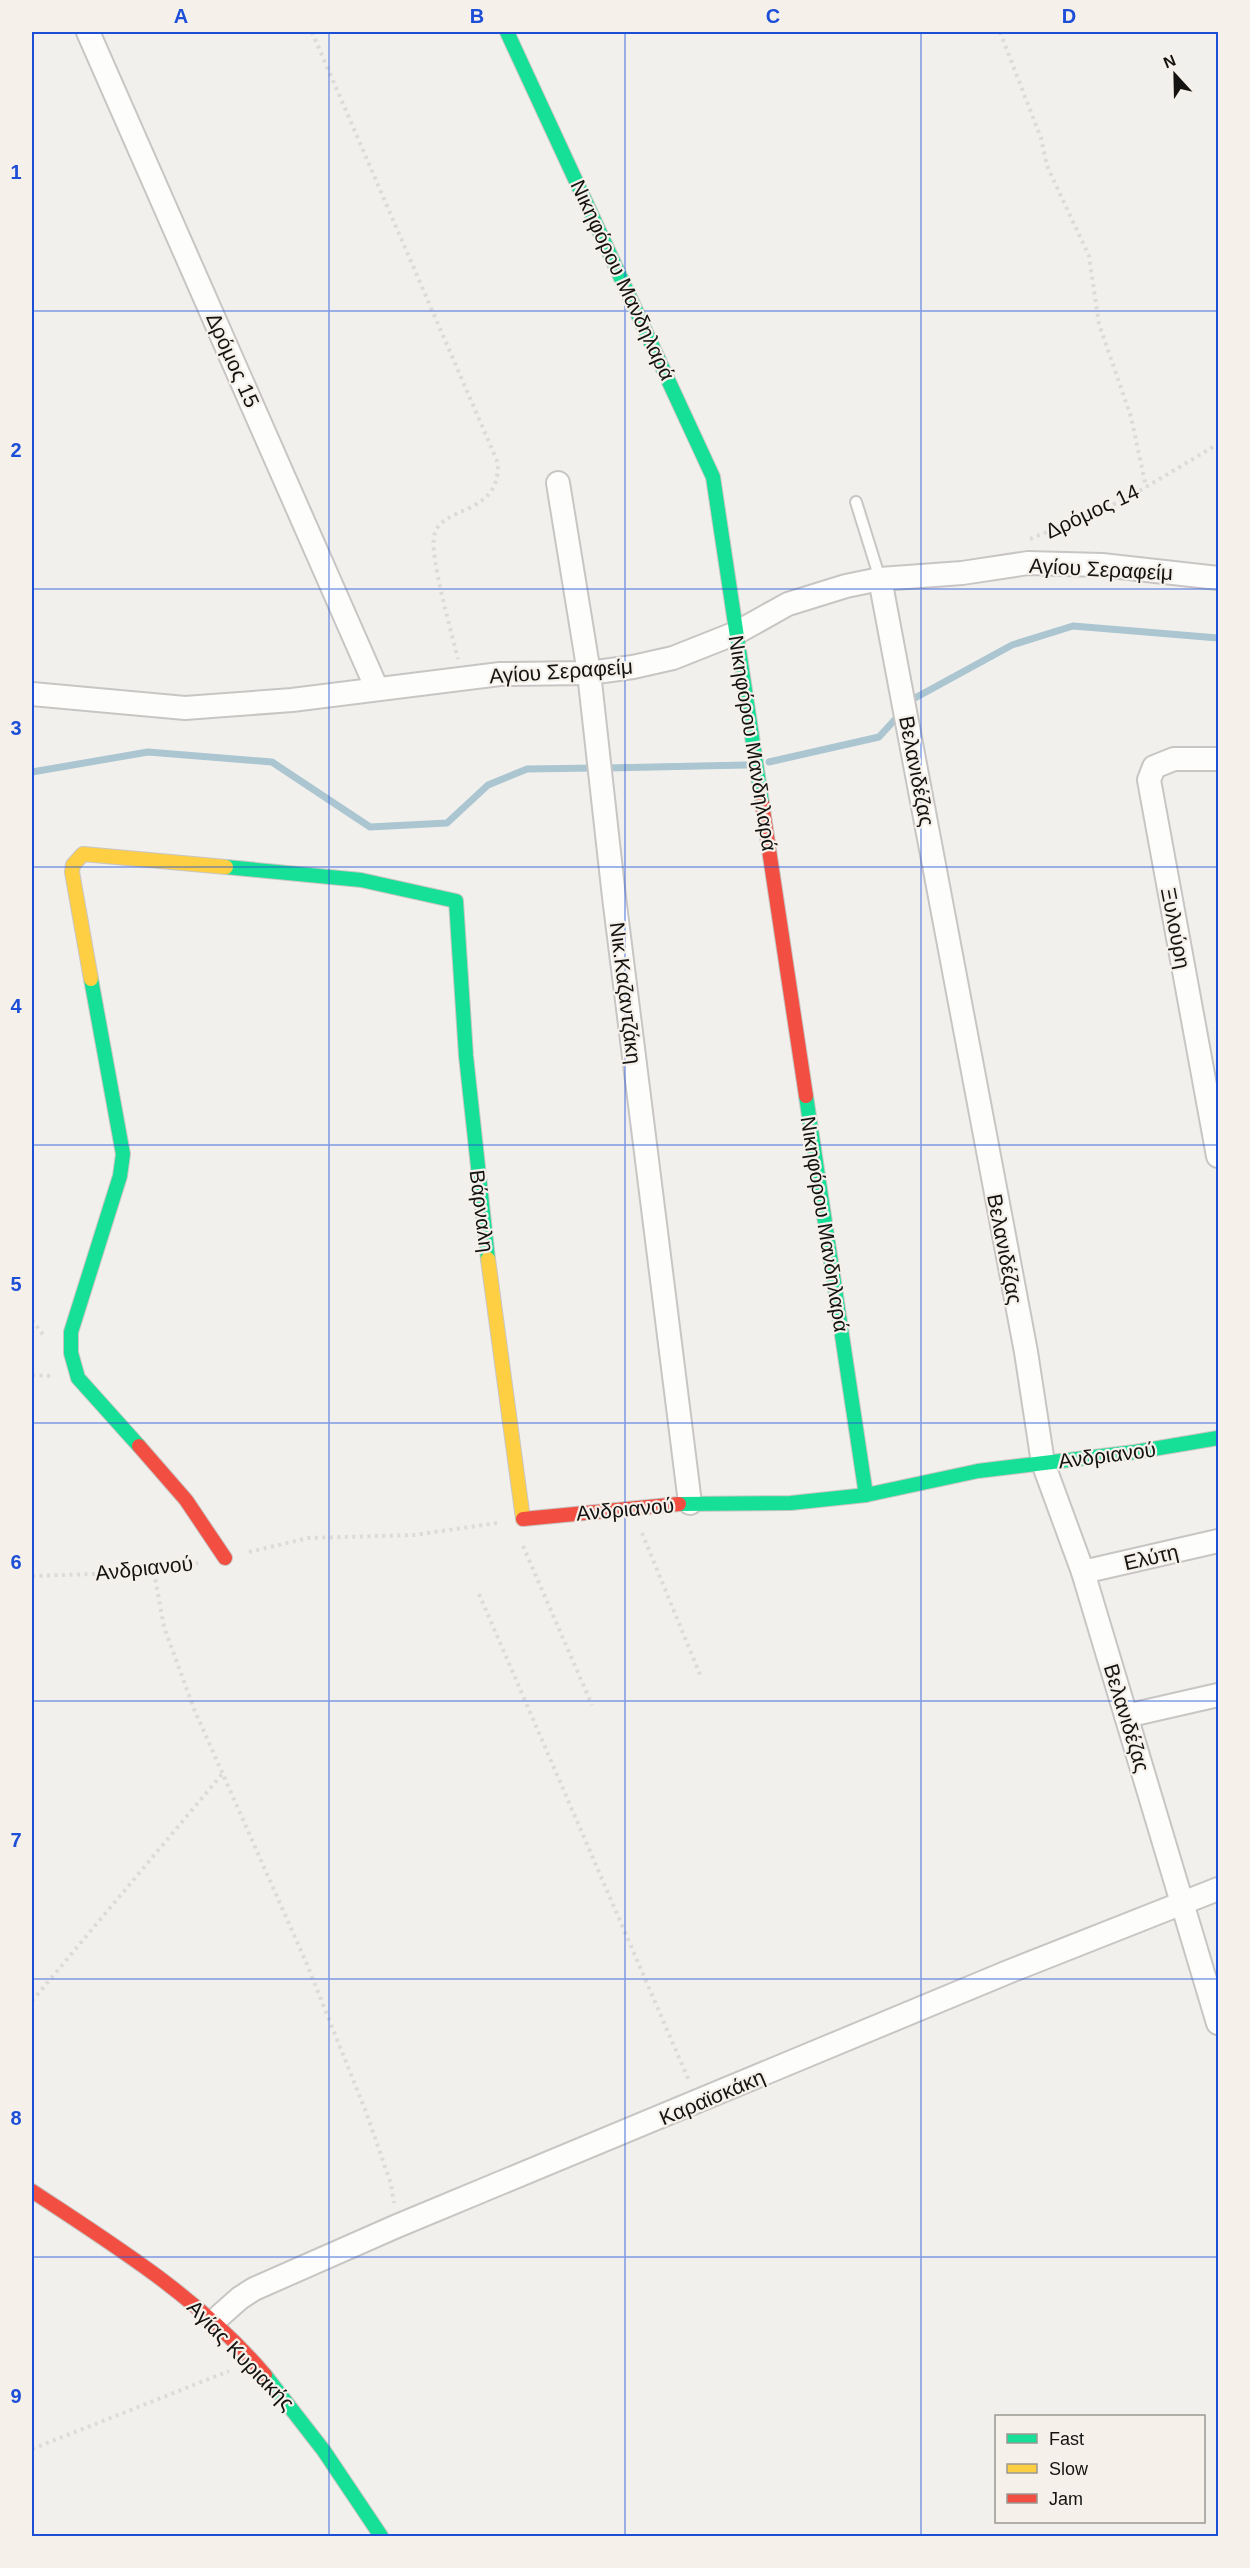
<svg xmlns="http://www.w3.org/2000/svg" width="1250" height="2568" viewBox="0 0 1250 2568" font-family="Helvetica,sans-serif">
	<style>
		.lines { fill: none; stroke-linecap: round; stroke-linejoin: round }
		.stream { stroke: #abc6d0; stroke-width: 7 }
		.lane-casing { stroke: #c8c6c4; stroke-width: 14 }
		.street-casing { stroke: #c8c6c4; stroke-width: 26 }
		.fast-casing { stroke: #c8c6c4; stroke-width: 16 }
		.slow-casing { stroke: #c8c6c4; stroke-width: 16 }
		.jam-casing { stroke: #c8c6c4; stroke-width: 16 }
		.path { stroke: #dbdbd9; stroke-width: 4; stroke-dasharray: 3 4.5; stroke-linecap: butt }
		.lane { stroke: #fdfdfc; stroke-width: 10 }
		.street { stroke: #fdfdfc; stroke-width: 22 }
		.fast { stroke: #16e098; stroke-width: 14 }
		.slow { stroke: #ffcf43; stroke-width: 14 }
		.jam { stroke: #f24e42; stroke-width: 14 }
		.grid { fill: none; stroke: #1d4ed8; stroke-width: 1.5; stroke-opacity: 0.55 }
		.labels { text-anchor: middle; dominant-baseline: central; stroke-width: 4.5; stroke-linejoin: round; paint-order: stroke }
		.street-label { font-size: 21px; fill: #141311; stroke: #f5f1ea }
		.neatline { fill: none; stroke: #1d4ed8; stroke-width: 2 }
		.grid-label { font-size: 20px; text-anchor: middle; font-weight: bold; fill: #1d4ed8 }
	</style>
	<rect width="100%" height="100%" fill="#f2f0ed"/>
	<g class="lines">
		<g class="stream">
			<path d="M 915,698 L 1012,645 L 1073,626 L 1218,638"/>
			<path d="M 769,762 L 879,737 L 900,714"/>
			<path d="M 607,768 L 746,765"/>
			<path d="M 32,772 L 148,752 L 272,762 L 370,827 L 447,823 L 488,785 L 527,769 L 596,768"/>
		</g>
		<defs>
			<path id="lane" d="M 856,502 L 880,579"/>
			<g id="street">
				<path d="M 88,32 L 377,689"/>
				<path d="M 558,483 L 589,673 L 614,897 L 690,1503"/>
				<path d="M 880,579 L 1026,1352 L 1043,1463 L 1083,1572 L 1218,2023"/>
				<path d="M 32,694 L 185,708 L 292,700 L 500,674 L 589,673 L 633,667 L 673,658 L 736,633 L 788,604 L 846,586 L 880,579 L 962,573 L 1028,563 L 1102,565 L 1218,578"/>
				<path d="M 1218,759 L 1174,759 L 1154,767 L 1149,780 L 1218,1156"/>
				<path d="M 1083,1572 L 1218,1541"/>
				<path d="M 1126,1716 L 1218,1695"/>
				<path d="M 214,2321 L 240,2298 L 254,2289 L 397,2226 L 1008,1972 L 1218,1889"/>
			</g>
			<g id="fast">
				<path d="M 507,32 L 713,477 L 762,803"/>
				<path d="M 226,867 L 361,880 L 456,901 L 466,1056 L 488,1259"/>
				<path d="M 91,979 L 123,1154 L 120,1176 L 71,1332 L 71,1353 L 78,1378 L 139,1446"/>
				<path d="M 806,1096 L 866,1495"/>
				<path d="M 679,1504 L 791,1503 L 866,1495 L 978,1471 L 1135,1452 L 1218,1438"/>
				<path d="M 265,2375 L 324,2451 L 381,2536"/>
			</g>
			<g id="slow">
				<path d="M 91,979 L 72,872 L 73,865 L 83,854 L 226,867"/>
				<path d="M 488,1259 L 523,1519"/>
			</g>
			<g id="jam">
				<path d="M 762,803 L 806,1096"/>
				<path d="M 139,1446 L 186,1500 L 225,1558"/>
				<path d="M 523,1519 L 679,1504"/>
				<path d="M 32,2191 C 115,2246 200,2298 265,2375"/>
			</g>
		</defs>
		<use href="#lane" class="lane-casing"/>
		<use href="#street" class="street-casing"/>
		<use href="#fast" class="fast-casing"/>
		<use href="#slow" class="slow-casing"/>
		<use href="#jam" class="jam-casing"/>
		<g class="path">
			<path d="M 312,32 L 498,463 C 500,518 439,504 434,537 C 430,558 452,634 458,659"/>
			<path d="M 1000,32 L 1041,138 L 1047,166 L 1089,256 L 1099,324 L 1131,417 L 1146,487"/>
			<path d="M 1030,539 L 1126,499 L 1218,444"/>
			<path d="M 32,1320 L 44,1336"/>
			<path d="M 32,1375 L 52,1376"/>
			<path d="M 642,1533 L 701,1677"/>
			<path d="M 523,1546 L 592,1705"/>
			<path d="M 249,1552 L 308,1538 L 414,1535 L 497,1523"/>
			<path d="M 154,1572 L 164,1627 L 194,1709 L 306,1962 L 366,2112 L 391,2184 L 394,2203"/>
			<path d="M 32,1576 L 154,1572 L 198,1563"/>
			<path d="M 479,1594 L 690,2083"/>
			<path d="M 32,2001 L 223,1773"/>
			<path d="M 32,2449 L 229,2371"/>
		</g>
		<use href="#lane" class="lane"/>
		<use href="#street" class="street"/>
		<use href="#fast" class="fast"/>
		<use href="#slow" class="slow"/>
		<use href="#jam" class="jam"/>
	</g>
	<path class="grid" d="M 329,32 L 329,2536M 625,32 L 625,2536M 921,32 L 921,2536M 32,311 L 1218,311M 32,589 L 1218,589M 32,867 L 1218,867M 32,1145 L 1218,1145M 32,1423 L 1218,1423M 32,1701 L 1218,1701M 32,1979 L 1218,1979M 32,2257 L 1218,2257"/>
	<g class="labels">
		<g class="street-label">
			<text transform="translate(623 280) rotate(65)">Νικηφόρου Μανδηλαρά</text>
			<text transform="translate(233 360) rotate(66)">Δρόμος 15</text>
			<text transform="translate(1092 511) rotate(-25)">Δρόμος 14</text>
			<text transform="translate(1101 569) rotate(3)">Αγίου Σεραφείμ</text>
			<text transform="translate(561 671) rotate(-4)">Αγίου Σεραφείμ</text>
			<text transform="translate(753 743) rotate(81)">Νικηφόρου Μανδηλαρά</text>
			<text transform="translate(917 771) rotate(79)">Βελανιδέζας</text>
			<text transform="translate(1176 928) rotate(79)">Ξυλούρη</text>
			<text transform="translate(626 993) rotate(83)">Νικ.Καζαντζάκη</text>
			<text transform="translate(482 1211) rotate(83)">Βάρναλη</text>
			<text transform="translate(825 1224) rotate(81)">Νικηφόρου Μανδηλαρά</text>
			<text transform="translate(1005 1249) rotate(79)">Βελανιδέζας</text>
			<text transform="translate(1107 1455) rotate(-7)">Ανδριανού</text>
			<text transform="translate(625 1509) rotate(-5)">Ανδριανού</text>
			<text transform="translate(1151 1557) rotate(-13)">Ελύτη</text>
			<text transform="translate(144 1568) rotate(-6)">Ανδριανού</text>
			<text transform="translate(1127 1718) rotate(73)">Βελανιδέζας</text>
			<text transform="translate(712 2097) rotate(-23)">Καραϊσκάκη</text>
			<text transform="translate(241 2355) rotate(46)">Αγίας Κυριακής</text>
		</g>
	</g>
	<rect width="1250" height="2568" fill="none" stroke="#f5f1ea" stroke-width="66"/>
	<rect x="995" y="2415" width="210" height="108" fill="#f5f1ea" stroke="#9b9893" stroke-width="1.5"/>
	<rect x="1007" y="2434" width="30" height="9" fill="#16e098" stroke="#9b9893" stroke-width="1.5"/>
	<text x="1049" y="2445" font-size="18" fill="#141311">Fast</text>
	<rect x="1007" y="2464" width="30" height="9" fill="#ffcf43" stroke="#9b9893" stroke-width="1.5"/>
	<text x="1049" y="2475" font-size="18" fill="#141311">Slow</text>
	<rect x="1007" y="2494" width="30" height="9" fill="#f24e42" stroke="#9b9893" stroke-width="1.5"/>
	<text x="1049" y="2505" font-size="18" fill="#141311">Jam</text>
	<g transform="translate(1175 75) rotate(338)" stroke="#f5f1ea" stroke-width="4.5" paint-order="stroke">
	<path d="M0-4.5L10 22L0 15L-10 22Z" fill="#141311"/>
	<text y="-9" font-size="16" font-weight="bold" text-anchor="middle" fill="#141311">N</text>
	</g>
	<rect x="33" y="33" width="1184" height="2502" class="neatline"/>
	<g class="grid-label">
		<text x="181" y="23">A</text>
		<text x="477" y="23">B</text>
		<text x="773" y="23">C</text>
		<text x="1069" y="23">D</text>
		<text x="16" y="179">1</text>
		<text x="16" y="457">2</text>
		<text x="16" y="735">3</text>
		<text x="16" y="1013">4</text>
		<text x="16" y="1291">5</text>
		<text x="16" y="1569">6</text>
		<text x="16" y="1847">7</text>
		<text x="16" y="2125">8</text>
		<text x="16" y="2403">9</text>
	</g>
</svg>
